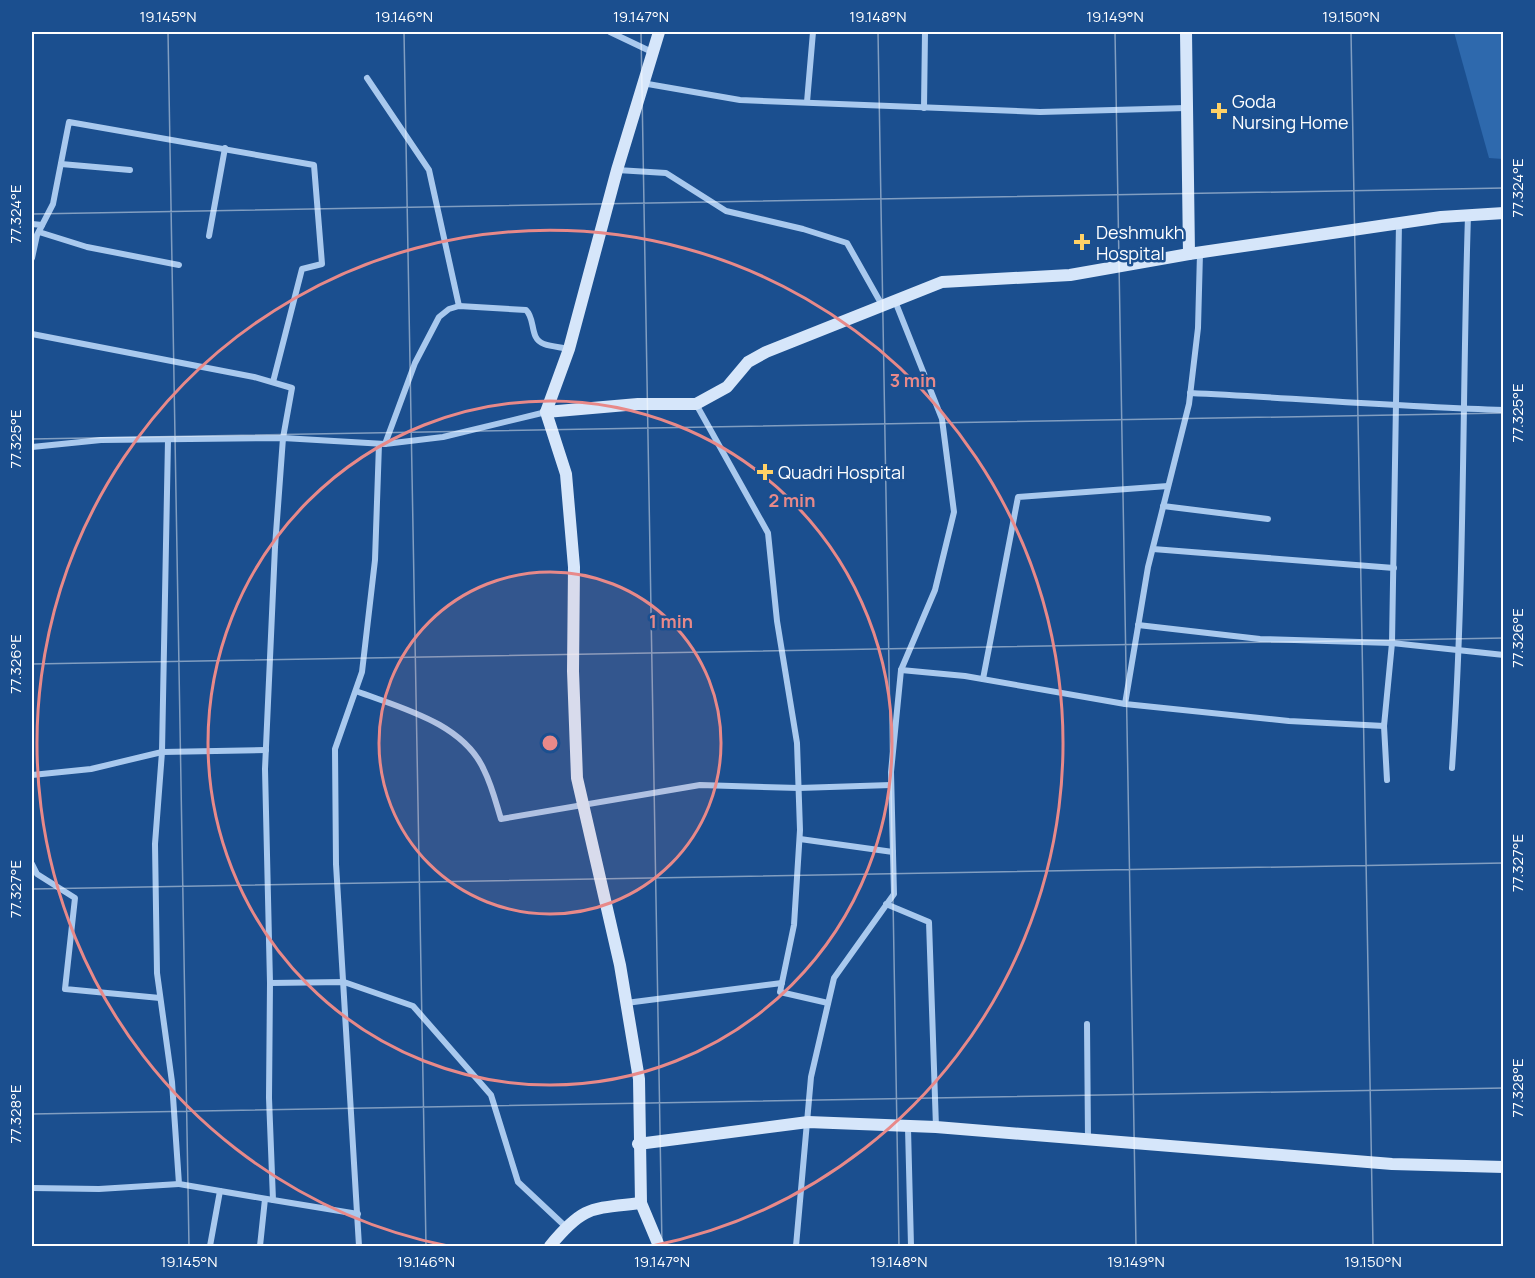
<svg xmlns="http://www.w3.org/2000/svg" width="1535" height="1278" viewBox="0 0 1535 1278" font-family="Manrope,sans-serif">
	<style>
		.green { fill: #2e69ad }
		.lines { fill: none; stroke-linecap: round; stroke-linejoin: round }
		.street { stroke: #a9c9ee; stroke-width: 6 }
		.secondary { stroke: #d6e6fa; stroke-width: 12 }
		.ticks { fill: none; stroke: #fff; stroke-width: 1.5; stroke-opacity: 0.45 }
		.ring { fill: none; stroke: #e88989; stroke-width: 3 }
		.poi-dot { fill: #ffd166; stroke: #1b4f8f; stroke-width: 2 }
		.labels { text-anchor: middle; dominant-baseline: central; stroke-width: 5; stroke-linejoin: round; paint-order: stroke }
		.poi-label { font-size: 18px; fill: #fff; stroke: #1b4f8f; text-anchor: start }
		.centre { fill: #e88989; stroke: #1b4f8f; stroke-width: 3 }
		.ring-label { font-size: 18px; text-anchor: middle; font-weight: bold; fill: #e88989; stroke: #1b4f8f; stroke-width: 5; stroke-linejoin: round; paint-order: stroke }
		.neatline { fill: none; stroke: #fff; stroke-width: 2 }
		.ticks-label { font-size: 15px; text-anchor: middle; fill: #fff }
	</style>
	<rect width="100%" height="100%" fill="#1b4f8f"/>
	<path class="green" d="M 1454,32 L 1503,32 L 1503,159 L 1489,158 Z"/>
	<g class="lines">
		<g class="street">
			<path d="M 610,32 L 652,52"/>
			<path d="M 367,78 L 429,170 L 459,306"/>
			<path d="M 642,83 L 740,100 L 1040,112 L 1186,108"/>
			<path d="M 807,102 L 813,32"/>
			<path d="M 924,108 L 925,32"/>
			<path d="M 61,164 L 130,170"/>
			<path d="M 617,170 L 666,173 L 726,211 L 803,229 L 847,243 L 882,305"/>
			<path d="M 32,224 L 42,225"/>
			<path d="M 39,232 L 87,247 L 179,265"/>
			<path d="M 209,236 L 225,148"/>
			<path d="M 1200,253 L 1198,328 L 1189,404 L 1148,567 L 1125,704 L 1289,721 L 1384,726 L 1392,643 L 1399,223"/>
			<path d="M 32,258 L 37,235 L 53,204 L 69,122 L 314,165 L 322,264 L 302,269 L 273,382"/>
			<path d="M 32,334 L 254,377 L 292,388 L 283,438 L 275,547 L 265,769 L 270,983 L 269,1098 L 273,1200 L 358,1214"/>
			<path d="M 1190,393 C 1295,398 1399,407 1504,410"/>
			<path d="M 696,404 L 768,533 L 777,621 L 797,743 L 800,830 L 794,925 L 780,992 L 828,1003"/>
			<path d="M 168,440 L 162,752 L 155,844 L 157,973 L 172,1082 L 179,1184 L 273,1200"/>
			<path d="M 385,444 L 415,363 L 439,317 L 449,309 L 459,306 L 526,310 C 536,319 529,339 544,344 C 552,347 561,347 569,349"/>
			<path d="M 32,447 L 101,440 L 283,438 L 385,444 L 443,437 L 546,412"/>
			<path d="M 1163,506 L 1268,519"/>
			<path d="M 1153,549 L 1394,568"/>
			<path d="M 1138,625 L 1260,639 L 1392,643 L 1504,655"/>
			<path d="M 901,670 L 965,676 L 1125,704"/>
			<path d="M 983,679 L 1018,497 L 1168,486"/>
			<path d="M 356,691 C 401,708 463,723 484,770 C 492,786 496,803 501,819 L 700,785 L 799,788 L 891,785"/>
			<path d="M 1384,726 L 1387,780"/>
			<path d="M 1452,768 C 1465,585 1462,400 1468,216"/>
			<path d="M 32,775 L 91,769 L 162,752 L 266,750"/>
			<path d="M 800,839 L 893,852"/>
			<path d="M 32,864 L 37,874 L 75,898 L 65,989 L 160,998"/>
			<path d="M 886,904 L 929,922 L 936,1127"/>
			<path d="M 270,983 L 344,982 L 413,1006 L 491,1095 L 518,1182 L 566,1227"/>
			<path d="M 626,1003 L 782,983"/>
			<path d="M 1087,1024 L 1088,1139"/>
			<path d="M 908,1128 L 911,1246"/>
			<path d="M 32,1188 L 99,1189 L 179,1184"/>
			<path d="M 210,1246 L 220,1191"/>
			<path d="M 260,1246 L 265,1199"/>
			<path d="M 359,1246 L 336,864 L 335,749 L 362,672 L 375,560 L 379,444"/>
			<path d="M 796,1246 L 811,1077 L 834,978 L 894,894 L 891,772 L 901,670 L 935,590 L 954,512 L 942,419 L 895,301"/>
		</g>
		<g class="secondary">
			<path d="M 1186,32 L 1189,254"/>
			<path d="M 546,412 L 638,404 L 696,404 L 727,387 L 748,362 L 766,352 L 942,282 L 1070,275 L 1189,254 L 1441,217 L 1504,213"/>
			<path d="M 638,1144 L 808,1122 L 936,1127 L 1392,1164 L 1504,1167"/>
			<path d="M 550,1246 C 584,1205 591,1209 641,1203"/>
			<path d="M 659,1246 L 641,1203 L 639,1079 L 620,965 L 577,778 L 573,671 L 574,567 L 566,474 L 546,412 L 569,349 L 617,170 L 659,32"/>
		</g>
	</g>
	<path class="ticks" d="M 168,32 L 189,1246M 404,32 L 426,1246M 641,32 L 662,1246M 878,32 L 899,1246M 1115,32 L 1136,1246M 1351,32 L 1373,1246M 32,214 L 1504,188M 32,439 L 1504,413M 32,664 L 1504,638M 32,889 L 1504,863M 32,1114 L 1504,1088"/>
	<circle cx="550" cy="743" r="171" fill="#e88989" fill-opacity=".12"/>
	<g class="ring">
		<circle cx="550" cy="743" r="171"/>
		<circle cx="550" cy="743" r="342"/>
		<path d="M448 1246A513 513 0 1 1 652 1246"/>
	</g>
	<g class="poi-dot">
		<path d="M1216 102h6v6h6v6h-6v6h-6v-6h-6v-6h6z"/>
		<path d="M1079 233h6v6h6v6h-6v6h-6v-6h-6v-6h6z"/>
		<path d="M762 463h6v6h6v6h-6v6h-6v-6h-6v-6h6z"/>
	</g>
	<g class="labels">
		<g class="poi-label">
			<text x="1232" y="101">Goda<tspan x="1232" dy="21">Nursing Home</tspan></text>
			<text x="1096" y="232">Deshmukh<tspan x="1096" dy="21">Hospital</tspan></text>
			<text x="778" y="472">Quadri Hospital</text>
		</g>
	</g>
	<circle cx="550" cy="743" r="9" class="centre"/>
	<g class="ring-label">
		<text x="913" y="387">3 min</text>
		<text x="792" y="507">2 min</text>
		<text x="671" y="628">1 min</text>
	</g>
	<rect width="1535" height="1278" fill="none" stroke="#1b4f8f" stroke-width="66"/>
	<rect x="33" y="33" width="1469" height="1212" class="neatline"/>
	<g class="ticks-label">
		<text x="168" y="22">19.145°N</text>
		<text x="404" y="22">19.146°N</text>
		<text x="641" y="22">19.147°N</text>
		<text x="878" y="22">19.148°N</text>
		<text x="1115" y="22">19.149°N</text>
		<text x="1351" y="22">19.150°N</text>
		<text transform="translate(1518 188) rotate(-90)" y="5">77.324°E</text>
		<text transform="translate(16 214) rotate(-90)" y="5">77.324°E</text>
		<text transform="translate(1518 413) rotate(-90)" y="5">77.325°E</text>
		<text transform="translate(16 439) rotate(-90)" y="5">77.325°E</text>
		<text transform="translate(1518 638) rotate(-90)" y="5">77.326°E</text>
		<text transform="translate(16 664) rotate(-90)" y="5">77.326°E</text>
		<text transform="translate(1518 863) rotate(-90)" y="5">77.327°E</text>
		<text transform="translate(16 889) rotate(-90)" y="5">77.327°E</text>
		<text transform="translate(1518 1088) rotate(-90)" y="5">77.328°E</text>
		<text transform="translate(16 1114) rotate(-90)" y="5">77.328°E</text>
		<text x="189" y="1267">19.145°N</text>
		<text x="426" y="1267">19.146°N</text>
		<text x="662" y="1267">19.147°N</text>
		<text x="899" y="1267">19.148°N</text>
		<text x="1136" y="1267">19.149°N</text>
		<text x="1373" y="1267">19.150°N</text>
	</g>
</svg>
